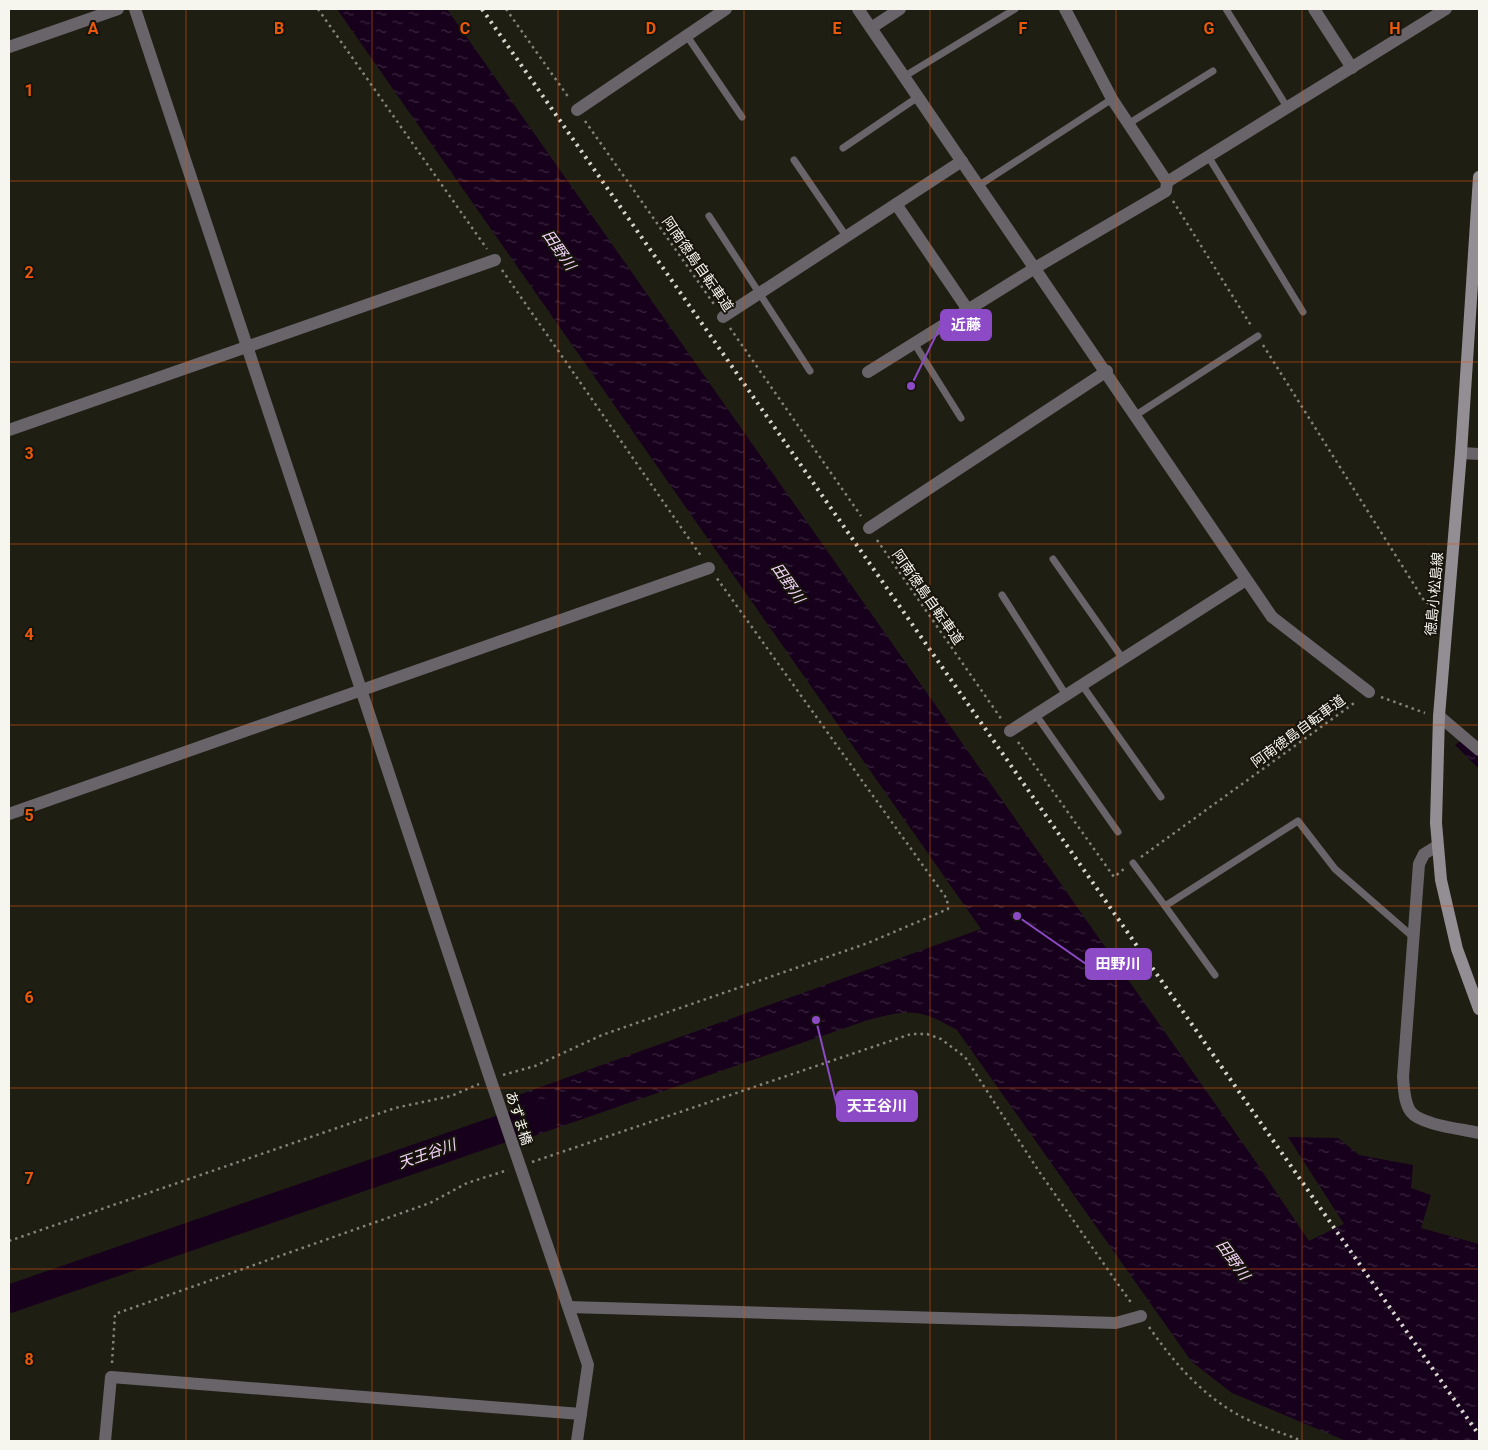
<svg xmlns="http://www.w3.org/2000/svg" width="1488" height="1450" viewBox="0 0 1488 1450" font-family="Roboto,'Noto Sans JP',sans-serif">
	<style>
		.water { fill: url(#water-ripples) }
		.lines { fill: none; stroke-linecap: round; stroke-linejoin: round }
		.river { stroke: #17001c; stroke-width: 28 }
		.path { stroke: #84837a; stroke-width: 2.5; stroke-dasharray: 2.5 4; stroke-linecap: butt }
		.lane { stroke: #686469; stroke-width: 7 }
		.street { stroke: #686469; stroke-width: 12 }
		.secondary { stroke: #938d94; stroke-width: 12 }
		.rail { stroke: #d6d5cd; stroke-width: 4; stroke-dasharray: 2.5 5; stroke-linecap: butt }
		.grid { fill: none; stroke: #e8590c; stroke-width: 1; stroke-opacity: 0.55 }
		.labels { text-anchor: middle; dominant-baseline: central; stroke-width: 4; stroke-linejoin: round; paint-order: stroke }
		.street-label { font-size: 14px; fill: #f6f5ee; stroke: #16140b }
		.water-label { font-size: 15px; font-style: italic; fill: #f2d2f7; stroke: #16140b }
		.grid-label { font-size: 16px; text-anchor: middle; font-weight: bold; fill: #e8590c; stroke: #16140b; stroke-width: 4; stroke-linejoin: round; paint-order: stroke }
		.leader { fill: none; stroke: #8d4ac6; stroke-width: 2 }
		.callout-dot { fill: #8d4ac6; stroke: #16140b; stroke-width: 2 }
		.callout { fill: #8d4ac6; stroke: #8d4ac6; stroke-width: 2 }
		.callout-label { font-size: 15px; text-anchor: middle; font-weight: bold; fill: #fff }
	</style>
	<defs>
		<pattern id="water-ripples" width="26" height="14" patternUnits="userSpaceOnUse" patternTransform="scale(1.25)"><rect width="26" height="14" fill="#17001c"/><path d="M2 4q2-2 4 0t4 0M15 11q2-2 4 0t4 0" fill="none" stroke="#39263d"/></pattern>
	</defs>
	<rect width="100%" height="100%" fill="#1f1e13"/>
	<g class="water">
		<path d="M 337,9 L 447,9 L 1249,1152 L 1309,1241 L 1344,1224 L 1288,1137 L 1338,1138 L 1359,1155 L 1413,1165 L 1411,1188 L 1431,1195 L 1421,1228 L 1479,1244 L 1479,1441 L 1346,1441 L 1232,1393 L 1192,1362 L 957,1030 C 919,1008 910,1009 868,1020 L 522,1140 L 510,1098 L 981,929 Z"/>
		<path d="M 1466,737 L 1479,748 L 1479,769 L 1455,745 Z"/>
	</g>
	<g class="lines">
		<path class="river" d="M 9,1299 L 553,1111"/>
		<g class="path">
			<path d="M 318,9 L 487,249"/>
			<path d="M 506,9 L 569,98"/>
			<path d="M 585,121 L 716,307"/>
			<path d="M 1173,201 L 1252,327"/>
			<path d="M 502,270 L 701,556"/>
			<path d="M 730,328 L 861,516"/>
			<path d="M 1263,345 L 1425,602 L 1435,606"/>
			<path d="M 877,540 L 1002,720"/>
			<path d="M 1381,697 L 1425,713"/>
			<path d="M 1018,742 L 1114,877 L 1124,869"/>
			<path d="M 1141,857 L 1357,701"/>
			<path d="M 503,1075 L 535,1066 L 602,1035 L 868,943 L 948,909 L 947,899 L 716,577"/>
			<path d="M 532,1162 L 911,1034 L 927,1034 L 941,1039 L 965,1057 L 1038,1170 L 1132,1304"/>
			<path d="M 9,1241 L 395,1108 L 451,1096 L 479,1084"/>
			<path d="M 1149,1327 C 1173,1361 1198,1391 1235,1413 C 1255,1425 1281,1432 1302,1441"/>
			<path d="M 112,1363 L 115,1314 L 430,1203 L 467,1183 L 508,1170"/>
		</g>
		<g class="lane">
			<path d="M 1226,9 L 1287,107"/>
			<path d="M 687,36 L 742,117"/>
			<path d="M 905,76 L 1015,9"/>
			<path d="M 1128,124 L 1213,71"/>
			<path d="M 843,148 L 918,97"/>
			<path d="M 1208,156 L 1303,312"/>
			<path d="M 794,160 L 846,236"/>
			<path d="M 978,186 L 1112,99"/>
			<path d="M 709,216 L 810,371"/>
			<path d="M 914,343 L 961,418"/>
			<path d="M 1136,415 L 1258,336"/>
			<path d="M 1053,559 L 1123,659"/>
			<path d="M 1002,595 L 1066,695"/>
			<path d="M 1082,685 L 1161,797"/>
			<path d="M 1036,715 L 1118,832"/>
			<path d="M 1133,863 L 1165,906 L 1298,821 L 1335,869 L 1412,936"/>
			<path d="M 1165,906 L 1215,975"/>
		</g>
		<g class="street">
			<path d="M 135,9 L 490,1078 L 588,1365 L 577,1441"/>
			<path d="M 858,9 L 1272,617 L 1369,692"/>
			<path d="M 1314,9 L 1352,68"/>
			<path d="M 871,28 L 900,9"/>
			<path d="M 9,47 L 118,9"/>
			<path d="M 577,110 L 726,9"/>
			<path d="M 1167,182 L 1446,9"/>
			<path d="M 896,204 L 968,310"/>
			<path d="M 723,317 L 962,161"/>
			<path d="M 868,372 L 1035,268 L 1166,191 L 1167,182 L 1112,99 L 1065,9"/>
			<path d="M 9,430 L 495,260"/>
			<path d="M 1461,453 L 1479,454"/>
			<path d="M 869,528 L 1107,371"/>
			<path d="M 1439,716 L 1479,750"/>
			<path d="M 1010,731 L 1246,580"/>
			<path d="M 9,814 L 709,568"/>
			<path d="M 1437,846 L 1424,854 L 1419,864 L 1403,1077 C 1404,1088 1404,1103 1411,1112 C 1421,1125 1463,1129 1479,1133"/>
			<path d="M 569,1307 L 1116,1323 L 1141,1316"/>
			<path d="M 105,1441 L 111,1377 L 581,1414"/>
		</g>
		<path class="secondary" d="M 1479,177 L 1461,453 L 1439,716 L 1436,823 L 1441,880 L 1457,949 L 1479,1009"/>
		<path class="rail" d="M 482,9 L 1479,1435"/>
	</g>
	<path class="grid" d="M 186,9 L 186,1441M 372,9 L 372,1441M 558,9 L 558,1441M 744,9 L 744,1441M 930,9 L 930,1441M 1116,9 L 1116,1441M 1302,9 L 1302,1441M 9,181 L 1479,181M 9,362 L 1479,362M 9,544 L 1479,544M 9,725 L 1479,725M 9,906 L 1479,906M 9,1088 L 1479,1088M 9,1269 L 1479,1269"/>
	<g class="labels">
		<g class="street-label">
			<text transform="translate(698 264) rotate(55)">阿南徳島自転車道</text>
			<text transform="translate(1434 594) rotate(-85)">徳島小松島線</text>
			<text transform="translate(928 597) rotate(55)">阿南徳島自転車道</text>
			<text transform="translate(1298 731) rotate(-36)">阿南徳島自転車道</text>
			<text transform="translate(519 1118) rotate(72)">あずま橋</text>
		</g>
		<g class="water-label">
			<text transform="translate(559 250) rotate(55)">田野川</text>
			<text transform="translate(788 583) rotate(55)">田野川</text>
			<text transform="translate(427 1154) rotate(-19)">天王谷川</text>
			<text transform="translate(1233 1260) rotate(54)">田野川</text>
		</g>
	</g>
	<g class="grid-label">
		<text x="93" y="34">A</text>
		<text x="279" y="34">B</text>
		<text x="465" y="34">C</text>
		<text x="651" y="34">D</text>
		<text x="837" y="34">E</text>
		<text x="1023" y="34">F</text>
		<text x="1209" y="34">G</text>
		<text x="1395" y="34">H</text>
		<text x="29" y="96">1</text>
		<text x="29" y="278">2</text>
		<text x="29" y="459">3</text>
		<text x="29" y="640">4</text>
		<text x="29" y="821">5</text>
		<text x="29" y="1003">6</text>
		<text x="29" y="1184">7</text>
		<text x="29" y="1365">8</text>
	</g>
	<path class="leader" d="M911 386L941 325M1017 916L1086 964M816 1020L837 1106"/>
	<g class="callout-dot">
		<circle cx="911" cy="386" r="5"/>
		<circle cx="1017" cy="916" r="5"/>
		<circle cx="816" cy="1020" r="5"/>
	</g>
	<g class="callout">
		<rect x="941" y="310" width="50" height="30" rx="5"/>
		<rect x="1086" y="949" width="65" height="30" rx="5"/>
		<rect x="837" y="1091" width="80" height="30" rx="5"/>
	</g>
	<g class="callout-label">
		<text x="966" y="330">近藤</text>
		<text x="1118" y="969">田野川</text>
		<text x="877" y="1111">天王谷川</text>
	</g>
	<rect width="1488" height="1450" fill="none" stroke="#f6f5ee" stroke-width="20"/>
</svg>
